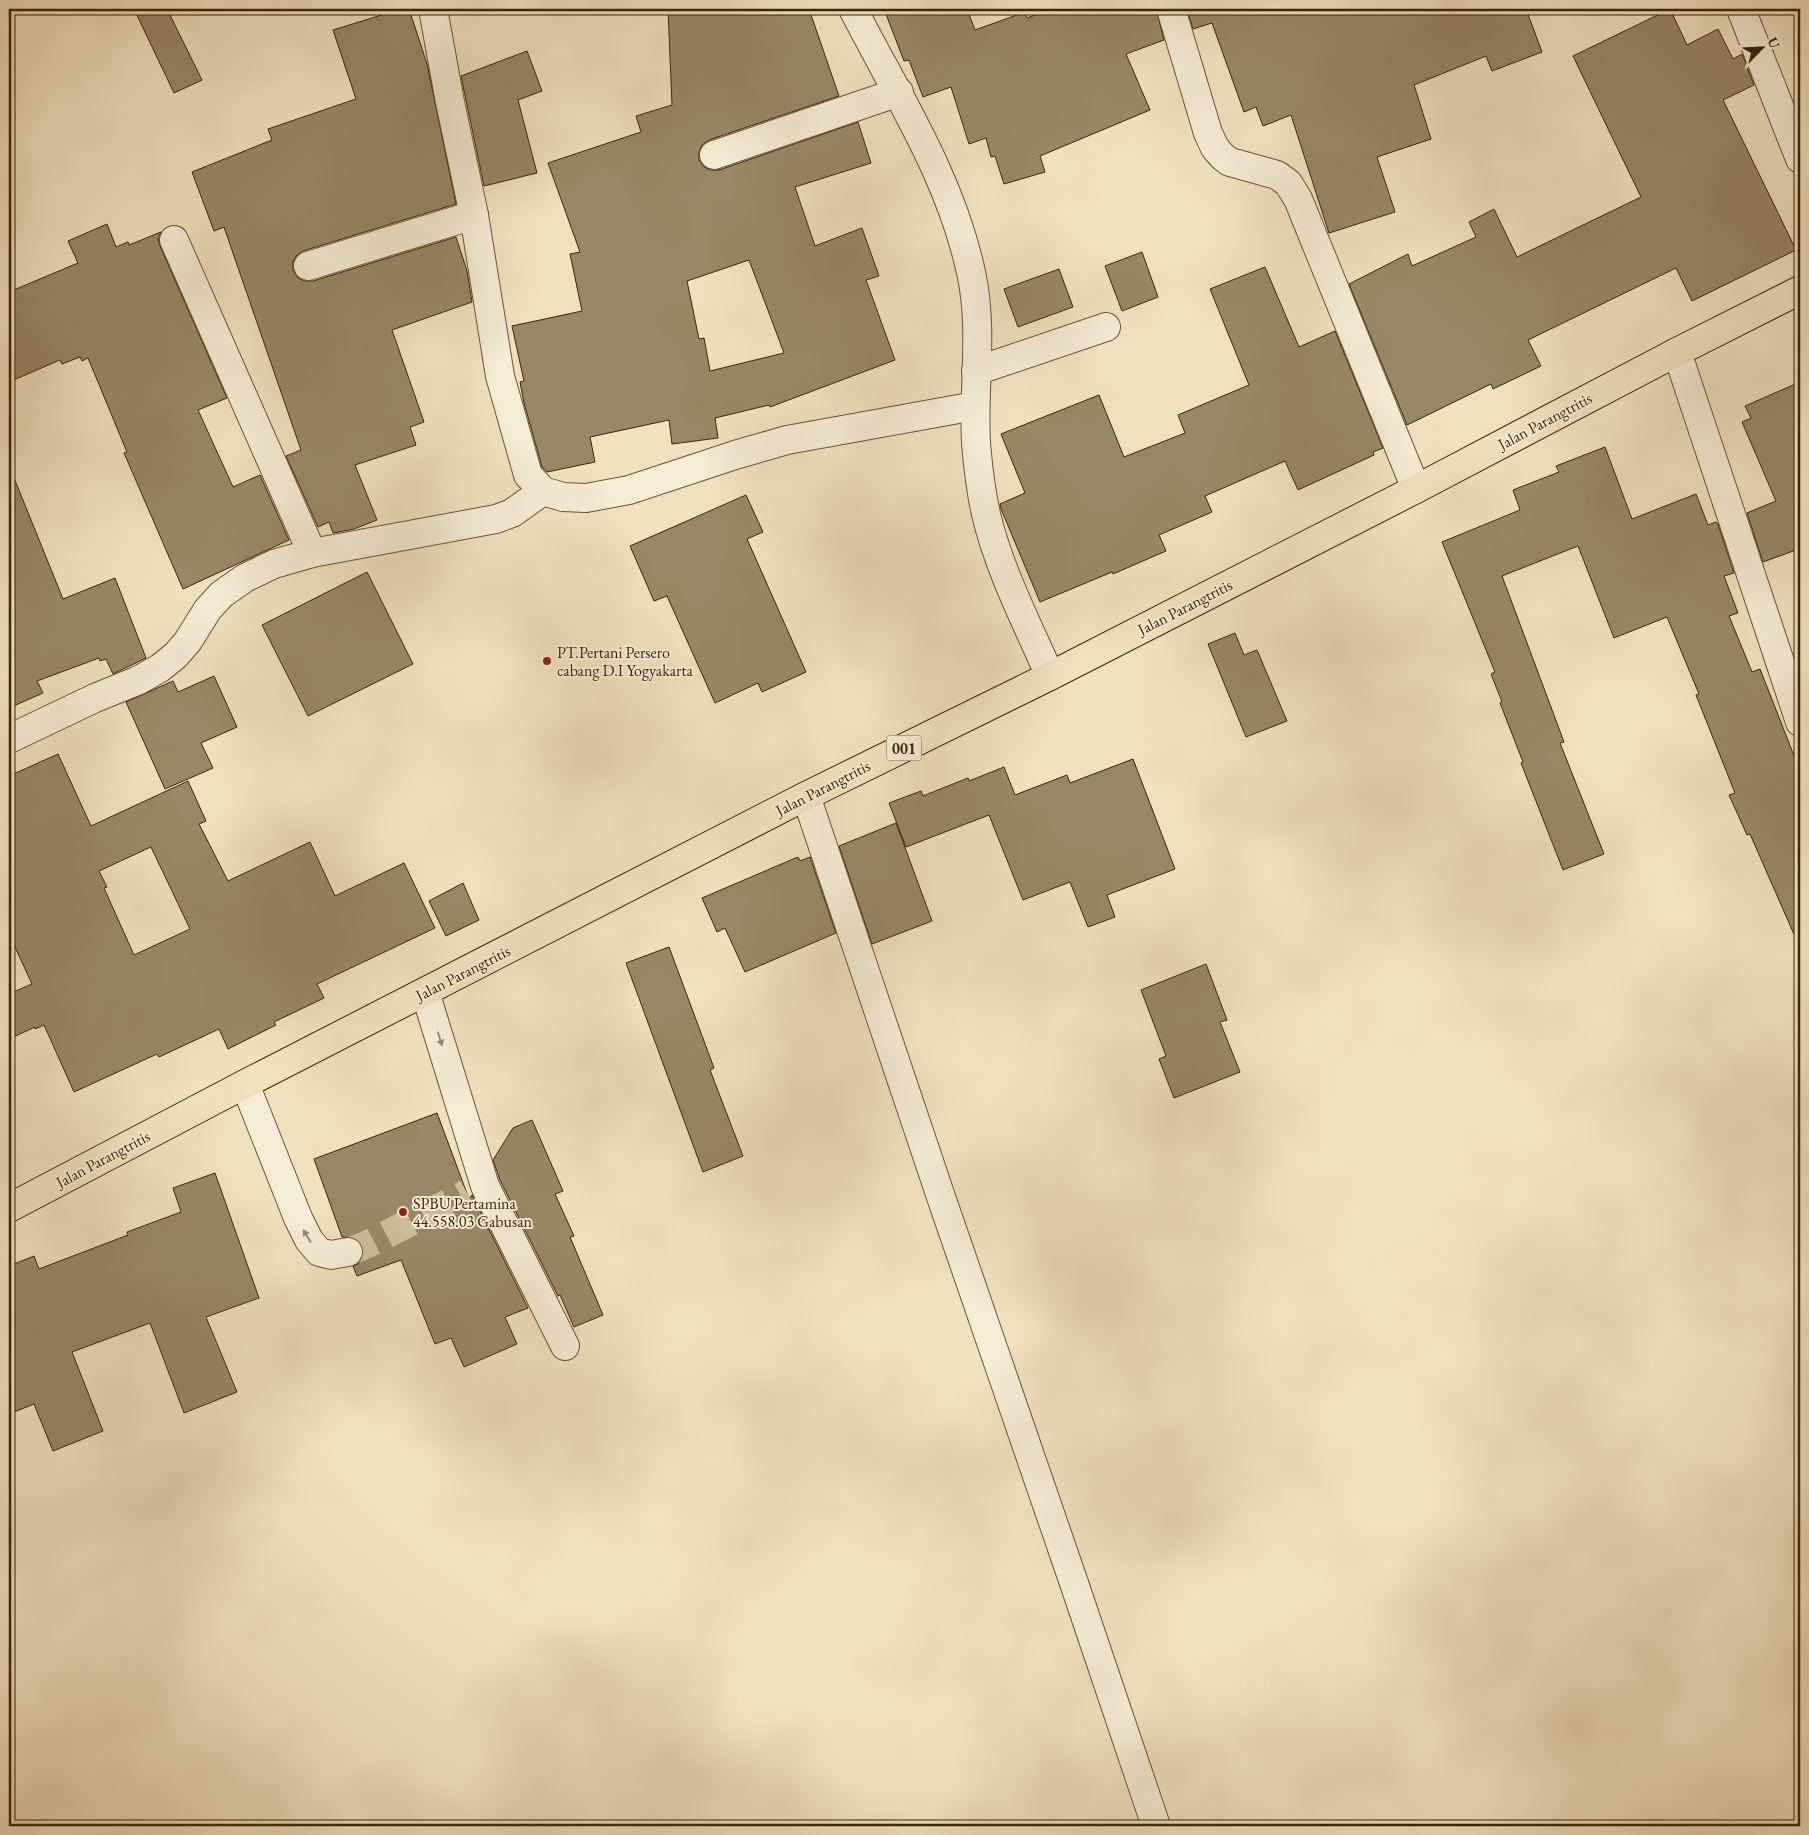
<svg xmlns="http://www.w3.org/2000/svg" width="1809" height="1835" viewBox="0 0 1809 1835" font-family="'EB Garamond',serif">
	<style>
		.building { fill: #988766; stroke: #392507; fill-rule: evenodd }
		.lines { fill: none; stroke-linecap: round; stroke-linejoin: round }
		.minor-tunnel { stroke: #cbbb99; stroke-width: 28; stroke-dasharray: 28 14; stroke-linecap: butt }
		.minor-casing { stroke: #675435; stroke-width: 30 }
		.major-casing { stroke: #392507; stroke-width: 30 }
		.minor { stroke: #f5ecd5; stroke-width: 28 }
		.major { stroke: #f0e1be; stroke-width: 28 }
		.oneway { fill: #97886e }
		.poi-dot { fill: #8f2418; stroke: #f5ecd5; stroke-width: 2 }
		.labels { text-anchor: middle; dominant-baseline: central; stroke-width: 4; stroke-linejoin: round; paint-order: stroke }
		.shield { fill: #f5ecd5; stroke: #716145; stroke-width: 1 }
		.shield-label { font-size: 15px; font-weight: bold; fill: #392507 }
		.street-label { font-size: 16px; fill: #392507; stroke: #f5ecd5 }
		.poi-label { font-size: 16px; fill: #392507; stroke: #f5ecd5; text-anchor: start }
	</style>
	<rect width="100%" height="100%" fill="#f0e1be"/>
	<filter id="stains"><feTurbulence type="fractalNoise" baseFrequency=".004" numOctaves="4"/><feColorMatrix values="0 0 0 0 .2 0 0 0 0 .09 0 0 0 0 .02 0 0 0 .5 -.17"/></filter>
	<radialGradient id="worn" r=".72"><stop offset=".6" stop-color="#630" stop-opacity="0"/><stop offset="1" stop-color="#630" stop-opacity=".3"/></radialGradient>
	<g class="building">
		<path d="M 134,9 L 167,9 L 202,80 L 174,93 Z"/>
		<path d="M 401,9 L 409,9 L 427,64 L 456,204 L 303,251 L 296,256 L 293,262 L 293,270 L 298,278 L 305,281 L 313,281 L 456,237 L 467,271 L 472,302 L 392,330 L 424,422 L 410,427 L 416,445 L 355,465 L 377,520 L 354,529 L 333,533 L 329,522 L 318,527 L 286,456 L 301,450 L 224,227 L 214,231 L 192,172 L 272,140 L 268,129 L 356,99 L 333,30 Z"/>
		<path d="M 668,9 L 809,9 L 839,96 L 709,140 L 702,145 L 699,152 L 699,160 L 704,167 L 711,170 L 719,170 L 858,122 L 871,163 L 795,187 L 815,246 L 862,228 L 879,276 L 866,280 L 895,360 L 770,407 L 769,405 L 715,418 L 718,438 L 672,444 L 669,420 L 590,437 L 595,462 L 547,472 L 542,467 L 524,403 L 520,382 L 524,381 L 512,326 L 582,311 L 570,254 L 580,252 L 548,163 L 641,132 L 636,116 L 672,105 ZM 749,260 L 784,353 L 710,371 L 704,338 L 699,339 L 687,281 Z"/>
		<path d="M 884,9 L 967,9 L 975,30 L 1025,12 L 1027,18 L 1051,9 L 1156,9 L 1164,40 L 1126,54 L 1150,110 L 1040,156 L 1045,172 L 1004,184 L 995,156 L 991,157 L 986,138 L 969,144 L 951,87 L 923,97 L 909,60 L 904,61 Z"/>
		<path d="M 1187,9 L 1526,9 L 1542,52 L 1492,71 L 1486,56 L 1414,85 L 1431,139 L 1377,157 L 1395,212 L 1329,233 L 1291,115 L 1263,126 L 1256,107 L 1244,112 L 1212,23 L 1193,29 Z"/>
		<path d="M 1670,9 L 1687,45 L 1718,29 L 1733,59 L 1742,54 L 1754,85 L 1723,100 L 1796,250 L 1692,301 L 1676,268 L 1528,340 L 1541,366 L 1493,389 L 1491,384 L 1407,425 L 1349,284 L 1408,254 L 1412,266 L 1476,237 L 1469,222 L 1494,209 L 1517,257 L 1641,197 L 1573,56 Z"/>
		<path d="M 527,51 L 542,91 L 518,100 L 537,173 L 484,186 L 461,76 Z"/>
		<path d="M 107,224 L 116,247 L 128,242 L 129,245 L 161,232 L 158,239 L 160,246 L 227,398 L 198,410 L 233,487 L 260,475 L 289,540 L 183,589 L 124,453 L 127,452 L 88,358 L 82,361 L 80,357 L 62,364 L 60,360 L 9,382 L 9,292 L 78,263 L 68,241 Z"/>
		<path d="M 1142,252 L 1158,297 L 1122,311 L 1105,266 Z"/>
		<path d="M 1265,267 L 1299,347 L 1335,331 L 1383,448 L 1373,452 L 1374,455 L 1298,490 L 1285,461 L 1205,496 L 1212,512 L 1159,535 L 1166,551 L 1113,574 L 1112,572 L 1040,602 L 1001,509 L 1000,504 L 1025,493 L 1001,434 L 1099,395 L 1124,457 L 1185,433 L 1178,415 L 1249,385 L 1210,289 Z"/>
		<path d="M 1059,269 L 1073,307 L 1018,327 L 1004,289 Z"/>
		<path d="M 1800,382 L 1800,559 L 1796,550 L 1763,562 L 1747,513 L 1776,501 L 1742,422 L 1751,418 L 1745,406 Z"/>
		<path d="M 1605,447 L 1632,519 L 1696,494 L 1708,525 L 1716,522 L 1718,524 L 1734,573 L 1724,576 L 1738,613 L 1729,616 L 1752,672 L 1760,669 L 1800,771 L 1800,948 L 1750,834 L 1747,835 L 1729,795 L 1735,793 L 1696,695 L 1699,694 L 1667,617 L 1614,638 L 1578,546 L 1502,576 L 1564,742 L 1560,743 L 1604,854 L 1563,870 L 1521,763 L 1523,762 L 1500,703 L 1502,702 L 1491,674 L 1495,672 L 1442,542 L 1520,510 L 1513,490 L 1559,472 L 1556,466 Z"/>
		<path d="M 10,468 L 63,599 L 115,578 L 146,658 L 113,674 L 106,659 L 100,661 L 99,658 L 37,681 L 43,693 L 9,708 Z"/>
		<path d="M 746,495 L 763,532 L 747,539 L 806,672 L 762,692 L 758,683 L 715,703 L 667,596 L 654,601 L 630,546 Z"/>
		<path d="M 367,572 L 413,664 L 308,716 L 262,625 Z"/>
		<path d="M 1235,633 L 1244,655 L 1257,650 L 1287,721 L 1246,737 L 1208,644 Z"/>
		<path d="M 214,676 L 237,727 L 201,743 L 213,768 L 165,789 L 126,702 L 173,681 L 178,692 Z"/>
		<path d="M 58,754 L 91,826 L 188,781 L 206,821 L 199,824 L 228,881 L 310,842 L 335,896 L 404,863 L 435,928 L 317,984 L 324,998 L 274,1022 L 276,1025 L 228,1049 L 219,1029 L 159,1057 L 157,1054 L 74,1092 L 44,1025 L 35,1029 L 35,1027 L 9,1039 L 9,994 L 32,984 L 9,934 L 9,776 ZM 151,847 L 190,929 L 134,955 L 104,888 L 107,887 L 99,871 Z"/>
		<path d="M 1133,759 L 1175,869 L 1107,895 L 1115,917 L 1088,927 L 1070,882 L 1023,900 L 989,815 L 906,847 L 889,803 L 921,791 L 923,796 L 968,778 L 969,781 L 1004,767 L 1015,795 L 1067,775 L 1070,783 Z"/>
		<path d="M 896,823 L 932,921 L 872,944 L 839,846 Z"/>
		<path d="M 798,857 L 800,861 L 810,857 L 836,933 L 745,972 L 725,928 L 717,932 L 702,898 Z"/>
		<path d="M 463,883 L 479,920 L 446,936 L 429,901 Z"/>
		<path d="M 669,947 L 714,1068 L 710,1070 L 743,1156 L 703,1172 L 626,963 Z"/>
		<path d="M 1206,964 L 1227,1020 L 1220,1022 L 1240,1072 L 1174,1098 L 1159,1059 L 1166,1056 L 1141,990 Z"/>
		<path d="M 437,1113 L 469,1199 L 472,1195 L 528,1308 L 505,1317 L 517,1344 L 464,1367 L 451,1338 L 435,1344 L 401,1260 L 357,1276 L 353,1266 L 358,1264 L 362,1258 L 363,1249 L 360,1242 L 354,1238 L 342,1237 L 314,1159 Z"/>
		<path d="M 532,1120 L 563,1191 L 555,1194 L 574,1236 L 570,1237 L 603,1315 L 574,1327 L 560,1295 L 558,1296 L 500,1180 L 493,1160 L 513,1128 Z"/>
		<path d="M 215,1173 L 259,1298 L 206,1317 L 237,1392 L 184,1413 L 150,1323 L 72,1352 L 103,1431 L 53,1451 L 34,1404 L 9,1414 L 9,1266 L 34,1256 L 39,1269 L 128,1235 L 127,1232 L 181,1212 L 173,1188 Z"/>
	</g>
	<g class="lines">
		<path class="minor-tunnel" d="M 348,1252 L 366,1245 L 467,1193"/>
		<defs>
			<g id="minor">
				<path d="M 433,9 L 450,102 L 474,215 L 500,376 L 528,475 L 543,491 L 563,497 L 586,498 L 629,490 L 735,455 L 787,440 L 975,406"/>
				<path d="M 853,9 C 898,97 952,179 972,277 C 983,332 973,388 976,443 C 978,467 981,492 986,514 C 999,570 1027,623 1050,676"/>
				<path d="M 1171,9 L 1208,133 L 1215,148 L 1223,157 L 1230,162 L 1277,175 L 1288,183 L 1298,199 L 1416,489"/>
				<path d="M 1741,9 L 1800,159"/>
				<path d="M 714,155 L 899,92"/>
				<path d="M 174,240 L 312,553"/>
				<path d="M 308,266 L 474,215"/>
				<path d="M 1677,352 L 1800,722"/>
				<path d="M 976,371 L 1106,327"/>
				<path d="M 9,739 L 95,698 L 139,680 L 160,668 L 176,655 L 188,641 L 208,609 L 222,594 L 245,578 L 274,564 L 312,553 L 496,519 L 512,513 L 543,491"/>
				<path d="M 806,796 L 940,1194 L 1075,1586 L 1156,1826"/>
				<path d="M 425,992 L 485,1186 L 565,1346"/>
				<path d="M 245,1084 L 298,1218 L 309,1240 L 319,1252 L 331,1255 L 348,1252"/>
			</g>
			<path id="major" d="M 9,1208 L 245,1084 L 806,796 L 1050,676 L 1416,489 L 1677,352 L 1800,290"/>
		</defs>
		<use href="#minor" class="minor-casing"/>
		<use href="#major" class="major-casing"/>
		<use href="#minor" class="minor"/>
		<use href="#major" class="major"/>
	</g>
	<defs><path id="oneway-solid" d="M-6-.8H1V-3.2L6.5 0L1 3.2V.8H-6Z" transform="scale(1.25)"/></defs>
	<g class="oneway">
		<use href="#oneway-solid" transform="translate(440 1039) rotate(73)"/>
		<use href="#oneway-solid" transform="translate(307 1236) rotate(-121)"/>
	</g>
	<g class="poi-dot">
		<circle cx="547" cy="661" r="5"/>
		<circle cx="403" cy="1212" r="5"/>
	</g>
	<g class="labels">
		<rect class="shield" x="886.5" y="735.5" width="35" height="25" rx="4"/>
		<g class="shield-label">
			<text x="904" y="748">001</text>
		</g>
		<g class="street-label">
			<text transform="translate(1545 421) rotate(-28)">Jalan Parangtritis</text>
			<text transform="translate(1185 607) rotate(-27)">Jalan Parangtritis</text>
			<text transform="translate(823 788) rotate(-27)">Jalan Parangtritis</text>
			<text transform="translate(463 973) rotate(-27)">Jalan Parangtritis</text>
			<text transform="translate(103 1159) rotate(-28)">Jalan Parangtritis</text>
		</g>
		<g class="poi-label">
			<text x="557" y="652">PT.Pertani Persero<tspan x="557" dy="18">cabang D.I Yogyakarta</tspan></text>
			<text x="413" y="1203">SPBU Pertamina<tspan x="413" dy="18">44.558.03 Gabusan</tspan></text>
		</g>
	</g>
	<rect width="1809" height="1835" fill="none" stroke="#f0e1be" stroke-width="30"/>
	<rect x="10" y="10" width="1789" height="1815" fill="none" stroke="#392507" stroke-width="2.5"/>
	<rect x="15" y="15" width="1779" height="1805" fill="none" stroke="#392507"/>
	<g transform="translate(1762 48) rotate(66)" stroke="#f5ecd5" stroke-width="4" paint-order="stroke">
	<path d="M0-4L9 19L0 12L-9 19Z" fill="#392507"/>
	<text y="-8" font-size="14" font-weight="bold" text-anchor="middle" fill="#392507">U</text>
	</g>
	<rect width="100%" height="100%" filter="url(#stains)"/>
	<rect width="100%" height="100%" fill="url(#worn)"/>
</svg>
